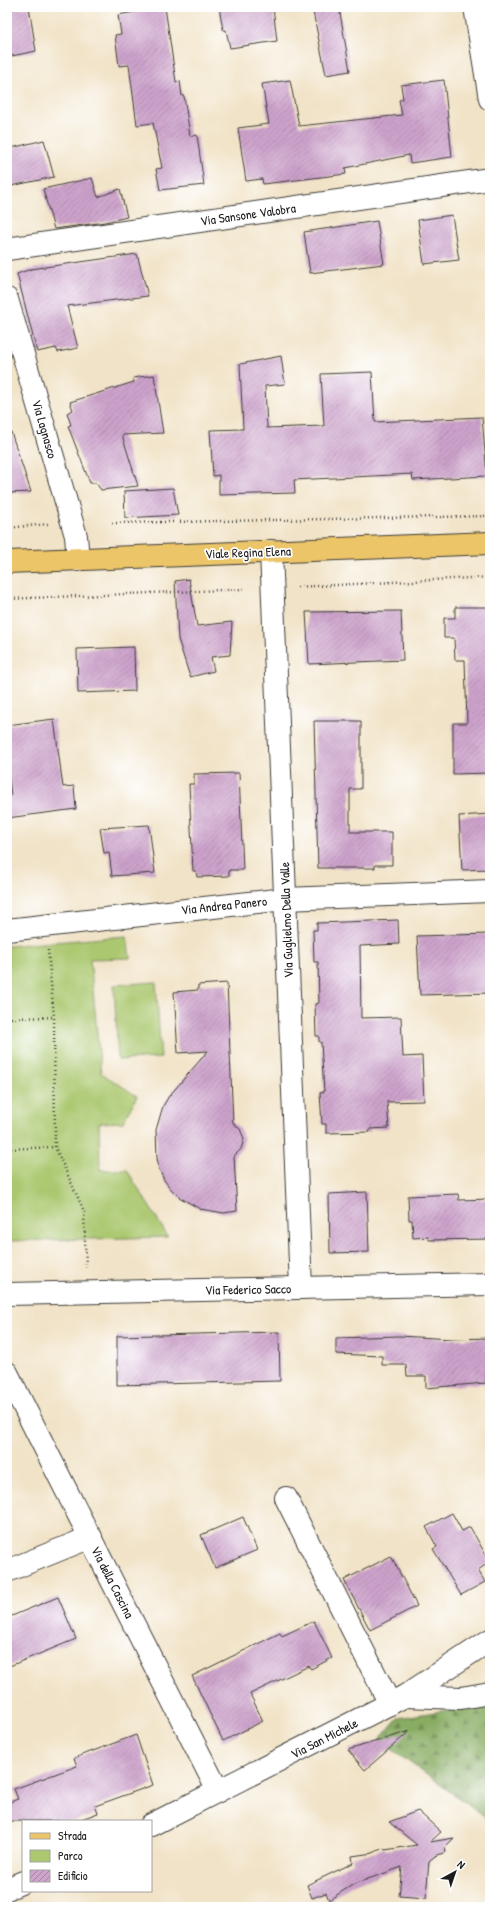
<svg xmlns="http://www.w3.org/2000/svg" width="497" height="1914" viewBox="0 0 497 1914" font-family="'Patrick Hand',sans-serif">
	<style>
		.forest { fill: url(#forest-firs); stroke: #52643f }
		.green { fill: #abc86f; stroke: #647246 }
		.building { fill: url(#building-hatch) }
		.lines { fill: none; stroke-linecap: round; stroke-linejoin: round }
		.minor-casing { stroke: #3c3a36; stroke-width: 24 }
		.major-casing { stroke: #3c3a36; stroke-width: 24 }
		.path { stroke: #3c3a36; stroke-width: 2.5; stroke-dasharray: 1 3; stroke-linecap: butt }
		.minor { stroke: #fff; stroke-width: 22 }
		.major { stroke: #edc569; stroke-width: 22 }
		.labels { text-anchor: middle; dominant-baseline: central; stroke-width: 3.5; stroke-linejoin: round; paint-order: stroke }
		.street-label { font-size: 13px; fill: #1c1c1c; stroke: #fff }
	</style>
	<defs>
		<pattern id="forest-firs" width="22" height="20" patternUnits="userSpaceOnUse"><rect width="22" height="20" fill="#88ac62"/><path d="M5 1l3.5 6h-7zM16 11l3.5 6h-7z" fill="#6e8b50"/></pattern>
		<pattern id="building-hatch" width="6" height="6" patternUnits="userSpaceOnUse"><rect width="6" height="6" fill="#cda3cc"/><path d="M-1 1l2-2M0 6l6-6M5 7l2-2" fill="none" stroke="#a684a5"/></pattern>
	</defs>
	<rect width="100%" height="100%" fill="#fff"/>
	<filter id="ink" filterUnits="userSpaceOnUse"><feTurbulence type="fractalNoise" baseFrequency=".025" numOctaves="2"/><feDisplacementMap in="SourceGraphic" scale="8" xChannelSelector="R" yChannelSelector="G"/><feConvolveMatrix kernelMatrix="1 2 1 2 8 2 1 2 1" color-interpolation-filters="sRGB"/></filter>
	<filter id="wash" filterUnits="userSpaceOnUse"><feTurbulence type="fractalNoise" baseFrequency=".012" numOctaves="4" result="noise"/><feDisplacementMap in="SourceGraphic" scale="16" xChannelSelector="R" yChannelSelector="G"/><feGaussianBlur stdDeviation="0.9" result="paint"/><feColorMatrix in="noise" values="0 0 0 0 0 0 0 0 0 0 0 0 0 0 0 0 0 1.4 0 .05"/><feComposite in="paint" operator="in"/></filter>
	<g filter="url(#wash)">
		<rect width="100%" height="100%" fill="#f1e3c7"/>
		<path class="forest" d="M 490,1703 L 490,1821 L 379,1740 L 398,1718 Z"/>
		<g class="green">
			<path d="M 127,936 L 130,958 L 90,959 L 101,1073 L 137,1096 L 123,1122 L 99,1123 L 100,1170 L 127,1170 L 168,1237 L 7,1241 L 7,946 Z"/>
			<path d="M 156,982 L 161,1058 L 118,1060 L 114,985 Z"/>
		</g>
		<g id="blocks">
			<g class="building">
				<path d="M 29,7 L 36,51 L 7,57 L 7,10 Z"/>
				<path d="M 145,7 L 165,7 L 176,82 L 180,81 L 182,96 L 184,96 L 190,136 L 197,135 L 204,185 L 160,190 L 156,169 L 162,168 L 153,123 L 137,125 L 129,65 L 119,66 L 115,35 L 121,34 L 118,15 L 135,12 L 134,10 L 142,10 Z"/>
				<path d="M 219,7 L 273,7 L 277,41 L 230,48 L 226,30 L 223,30 Z"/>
				<path d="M 312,7 L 339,7 L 350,71 L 326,75 Z"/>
				<path d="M 290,80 L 299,126 L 402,115 L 399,100 L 403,99 L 401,85 L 444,80 L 452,157 L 410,163 L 409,155 L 345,168 L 346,174 L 263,184 L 262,179 L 246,181 L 238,128 L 269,124 L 262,84 Z"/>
				<path d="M 44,140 L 54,177 L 11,186 L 7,169 L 7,149 Z"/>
				<path d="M 92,178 L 98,197 L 120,189 L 127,217 L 105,222 L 54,229 L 43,189 Z"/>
				<path d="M 452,215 L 459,260 L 424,264 L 418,220 Z"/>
				<path d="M 377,221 L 384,264 L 310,273 L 304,232 Z"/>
				<path d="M 137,254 L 148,296 L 67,306 L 78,348 L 58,352 L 56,348 L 37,352 L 17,274 L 31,269 Z"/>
				<path d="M 281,356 L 285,384 L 265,386 L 267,428 L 324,426 L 321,374 L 372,372 L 375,422 L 482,417 L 487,476 L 413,480 L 412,474 L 294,480 L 295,493 L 219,495 L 219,475 L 213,476 L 210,430 L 243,429 L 240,364 Z"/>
				<path d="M 154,375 L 163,433 L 122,435 L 138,486 L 101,490 L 96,483 L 90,483 L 68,426 L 71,425 L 67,413 L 73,410 L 70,402 L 134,382 L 133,378 Z"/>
				<path d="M 7,432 L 11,432 L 31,492 L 7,493 Z"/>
				<path d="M 173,488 L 178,515 L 125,518 L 124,491 Z"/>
				<path d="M 189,579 L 197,626 L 232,622 L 230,655 L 211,657 L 214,671 L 190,677 L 178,639 L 175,581 Z"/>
				<path d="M 455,607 L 490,607 L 490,773 L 453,774 L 453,723 L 467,723 L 465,660 L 455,660 L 454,638 L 444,638 L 444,618 L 455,618 Z"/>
				<path d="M 401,611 L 403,660 L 309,664 L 306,612 Z"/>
				<path d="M 134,647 L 135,691 L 78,693 L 77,649 Z"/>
				<path d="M 54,719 L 63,787 L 74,786 L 76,809 L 7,818 L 7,796 L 11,795 L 7,764 L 7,725 Z"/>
				<path d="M 314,721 L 361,721 L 361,789 L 350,789 L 350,832 L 392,832 L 392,865 L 375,865 L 375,868 L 318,868 Z"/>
				<path d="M 239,773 L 243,870 L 229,870 L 229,876 L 197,877 L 196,871 L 193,871 L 189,784 L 194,784 L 194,774 Z"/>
				<path d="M 490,814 L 490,869 L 462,870 L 459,816 Z"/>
				<path d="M 149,825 L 155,873 L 112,876 L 109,852 L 104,853 L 100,828 Z"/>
				<path d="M 398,920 L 399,944 L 360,946 L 361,1018 L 401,1017 L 403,1057 L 422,1056 L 424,1101 L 387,1102 L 389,1128 L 370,1129 L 370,1132 L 326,1133 L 326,1124 L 322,1124 L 320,1093 L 324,1092 L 321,1042 L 319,1042 L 319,1036 L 316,1036 L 315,1004 L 319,1003 L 318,962 L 314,962 L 313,930 L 317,930 L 317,923 Z"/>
				<path d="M 490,934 L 490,993 L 420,995 L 417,936 Z"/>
				<path d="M 227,983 L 233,1123 L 240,1129 L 244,1139 L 241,1149 L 234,1156 L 237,1211 L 224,1213 L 200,1209 L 179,1197 L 172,1190 L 164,1180 L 159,1169 L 157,1158 L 156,1130 L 163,1106 L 169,1096 L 208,1051 L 178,1053 L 174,992 L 198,990 L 198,985 Z"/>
				<path d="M 367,1192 L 369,1252 L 330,1253 L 329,1194 Z"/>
				<path d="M 458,1194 L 459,1200 L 490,1199 L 490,1239 L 429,1240 L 428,1237 L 413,1238 L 412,1220 L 409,1220 L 408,1196 Z"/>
				<path d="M 279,1332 L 280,1381 L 117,1385 L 117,1336 Z"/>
				<path d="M 399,1336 L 452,1339 L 490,1338 L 490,1373 L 486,1373 L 486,1383 L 426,1388 L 426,1376 L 407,1376 L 406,1365 L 382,1365 L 382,1356 L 336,1354 L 336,1338 Z"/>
				<path d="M 452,1513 L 462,1531 L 470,1527 L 490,1562 L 478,1570 L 485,1582 L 461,1595 L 433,1549 L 437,1547 L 426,1527 Z"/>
				<path d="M 243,1517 L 257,1550 L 215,1568 L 201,1535 Z"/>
				<path d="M 391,1556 L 417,1606 L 370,1630 L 344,1580 Z"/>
				<path d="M 58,1597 L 76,1639 L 7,1667 L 7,1618 Z"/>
				<path d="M 314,1621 L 332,1658 L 311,1669 L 309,1666 L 250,1694 L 263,1721 L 223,1741 L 192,1676 L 280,1633 L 282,1636 Z"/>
				<path d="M 410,1731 L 365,1770 L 348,1750 Z"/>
				<path d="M 136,1735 L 153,1785 L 95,1806 L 98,1813 L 76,1821 L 7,1821 L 7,1803 L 18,1799 L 14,1789 L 77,1766 L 74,1758 Z"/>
				<path d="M 418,1811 L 441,1832 L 430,1842 L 454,1838 L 445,1847 L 446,1852 L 435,1856 L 429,1861 L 426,1898 L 399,1896 L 402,1867 L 354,1884 L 329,1900 L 326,1893 L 312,1898 L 307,1885 L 353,1863 L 352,1856 L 373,1853 L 383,1848 L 385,1850 L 417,1845 L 389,1822 Z"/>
			</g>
		</g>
	</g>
	<g filter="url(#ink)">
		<use href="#blocks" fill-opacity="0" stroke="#3c3a36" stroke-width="1"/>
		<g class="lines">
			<defs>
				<g id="minor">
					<path d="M 475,7 L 490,99"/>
					<path d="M 7,249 L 490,179"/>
					<path d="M 7,299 L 76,536 L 78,560"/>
					<path d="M 271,551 L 301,1288"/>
					<path d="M 7,930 L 285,899 L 490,891"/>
					<path d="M 7,1294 L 490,1284"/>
					<path d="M 7,1373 L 218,1791"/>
					<path d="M 286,1498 L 390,1704"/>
					<path d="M 7,1571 L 91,1537"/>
					<path d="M 405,1696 L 461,1698 L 490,1693"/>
					<path d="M 151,1825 L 405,1696 L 490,1640"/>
					<path d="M 7,1889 L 23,1882"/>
				</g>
				<path id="major" d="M 7,562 L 490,543"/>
			</defs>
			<use href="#minor" class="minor-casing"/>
			<use href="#major" class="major-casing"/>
			<g class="path">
				<path d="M 112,523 L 490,516"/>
				<path d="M 7,528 L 48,524"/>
				<path d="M 297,587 L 490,577"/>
				<path d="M 7,599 L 246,589"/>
				<path d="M 48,950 L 54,1017"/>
				<path d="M 7,1018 L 54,1017 L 55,1147 L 84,1211 L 86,1268"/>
				<path d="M 7,1149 L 55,1147"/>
			</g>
			<use href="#minor" class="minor"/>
			<use href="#major" class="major"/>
		</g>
	</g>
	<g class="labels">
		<g class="street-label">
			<text transform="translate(248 214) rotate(-8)">Via Sansone Valobra</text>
			<text transform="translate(45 429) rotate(74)">Via Lagnasco</text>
			<text transform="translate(248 552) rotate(-2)">Viale Regina Elena</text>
			<text transform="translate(224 905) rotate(-6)">Via Andrea Panero</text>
			<text transform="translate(286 920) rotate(-92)">Via Guglielmo Della Valle</text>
			<text transform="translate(248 1289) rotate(-1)">Via Federico Sacco</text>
			<text transform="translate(113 1582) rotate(63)">Via della Cascina</text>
			<text transform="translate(324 1738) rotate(-27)">Via San Michele</text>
		</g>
	</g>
	<rect width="497" height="1914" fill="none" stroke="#fff" stroke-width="24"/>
	<rect x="22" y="1820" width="130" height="72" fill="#ffffff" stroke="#a4a4a4"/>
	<rect x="30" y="1833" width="20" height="6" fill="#edc569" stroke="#a4a4a4"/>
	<text x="58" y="1840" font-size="12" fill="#1c1c1c">Strada</text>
	<rect x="30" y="1850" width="20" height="12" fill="#abc86f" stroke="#a4a4a4"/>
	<text x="58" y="1860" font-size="12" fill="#1c1c1c">Parco</text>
	<rect x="30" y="1870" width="20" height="12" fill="url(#building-hatch)" stroke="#a4a4a4"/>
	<text x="58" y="1880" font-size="12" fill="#1c1c1c">Edificio</text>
	<g transform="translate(455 1872) rotate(40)" stroke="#ffffff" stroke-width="3" paint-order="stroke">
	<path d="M0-3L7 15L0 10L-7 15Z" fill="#1c1c1c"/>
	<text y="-6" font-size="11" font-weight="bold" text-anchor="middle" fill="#1c1c1c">N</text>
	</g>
</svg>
